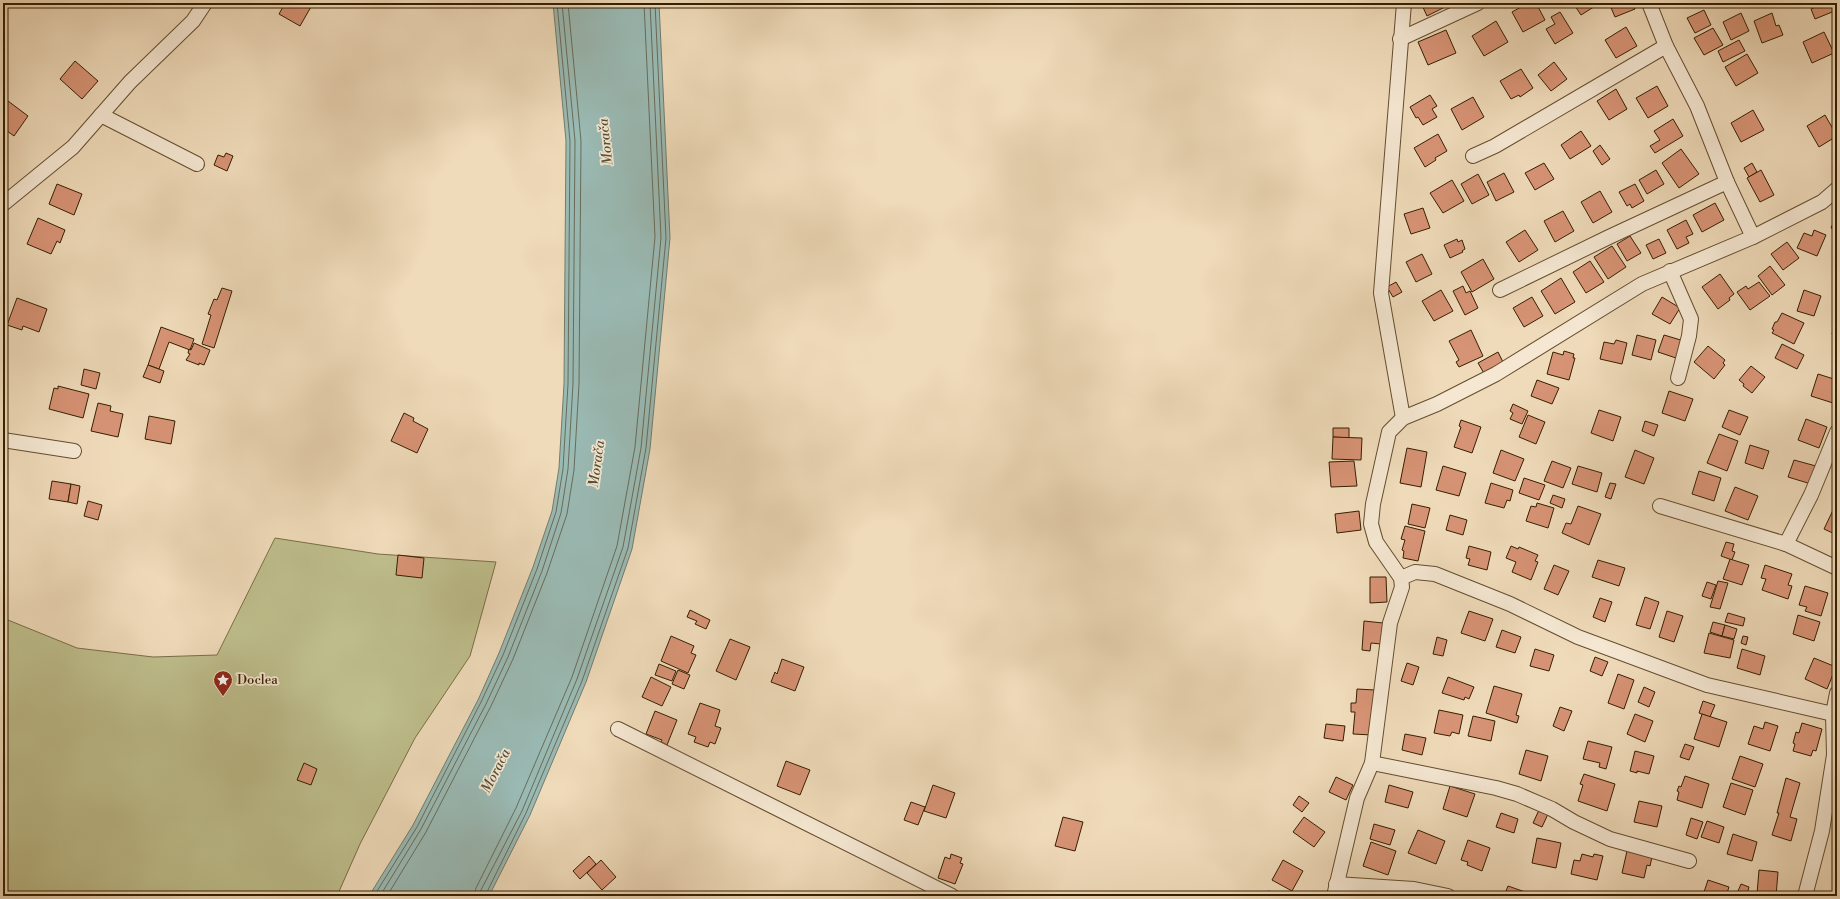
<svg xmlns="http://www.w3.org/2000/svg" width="1840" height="899" viewBox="0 0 1840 899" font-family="'Libre Bodoni',serif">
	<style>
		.green { fill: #bebe8c; stroke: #7a6e46 }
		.water { fill: #9abab4; stroke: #727c6c }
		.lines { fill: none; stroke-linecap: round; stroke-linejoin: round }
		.shore { stroke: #686c5a; stroke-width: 1 }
		.building { fill: #d79375; stroke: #351f00 }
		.street-casing { stroke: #644e2e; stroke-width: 16 }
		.street { stroke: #f5e7d2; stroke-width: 14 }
		.labels { text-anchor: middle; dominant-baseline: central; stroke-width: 3.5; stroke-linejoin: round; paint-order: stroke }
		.poi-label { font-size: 13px; fill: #351f00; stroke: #f5e7d2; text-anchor: start }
		.water-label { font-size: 14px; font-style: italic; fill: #534e36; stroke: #f5e7d2 }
	</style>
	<rect width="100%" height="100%" fill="#efdab9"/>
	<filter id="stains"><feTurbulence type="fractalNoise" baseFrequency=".005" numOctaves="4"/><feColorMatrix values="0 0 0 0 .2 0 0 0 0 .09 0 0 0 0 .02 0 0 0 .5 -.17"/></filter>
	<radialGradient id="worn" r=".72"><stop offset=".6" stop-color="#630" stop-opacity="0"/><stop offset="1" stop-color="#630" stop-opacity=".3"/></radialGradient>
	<path class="green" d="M 275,538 L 378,554 L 496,562 L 470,656 L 415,738 L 360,844 L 337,896 L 3,896 L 3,618 L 77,648 L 153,657 L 217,655 Z"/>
	<path class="water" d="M 553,3 L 659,3 L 670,238 L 650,449 L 632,549 L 586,682 L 530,815 L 489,896 L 369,896 L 413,825 L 478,700 L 499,653 L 533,567 L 552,511 L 559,468 L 564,384 L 566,141 Z"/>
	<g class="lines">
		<g class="shore">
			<path d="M 374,896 L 417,827 L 481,702 L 503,655 L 537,569 L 556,512 L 563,469 L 568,384 L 570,141 L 557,3"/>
			<path d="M 380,896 L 421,829 L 486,704 L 508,657 L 542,571 L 561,513 L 568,469 L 573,384 L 575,141 L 562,3"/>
			<path d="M 387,896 L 426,832 L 491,706 L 513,659 L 547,573 L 567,514 L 574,470 L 579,384 L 581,141 L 568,3"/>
			<path d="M 474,896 L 476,888 L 516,808 L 572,677 L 617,546 L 635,447 L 655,237 L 644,3"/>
			<path d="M 480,896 L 481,890 L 522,811 L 577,679 L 623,547 L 641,448 L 661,238 L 650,3"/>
			<path d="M 485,896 L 526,813 L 582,681 L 628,548 L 646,448 L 666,238 L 655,3"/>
		</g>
	</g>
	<g class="building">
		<path d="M 285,3 L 308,3 L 312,5 L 300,26 L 279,14 Z"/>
		<path d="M 1421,3 L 1443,3 L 1445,7 L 1427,16 Z"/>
		<path d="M 1448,3 L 1463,3 L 1451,10 Z"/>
		<path d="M 1528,3 L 1536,3 L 1545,20 L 1523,32 L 1512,12 Z"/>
		<path d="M 1573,3 L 1600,3 L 1581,15 Z"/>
		<path d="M 1609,3 L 1633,3 L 1635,9 L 1615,17 Z"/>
		<path d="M 1813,3 L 1837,3 L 1837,10 L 1815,19 L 1811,9 L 1815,7 Z"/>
		<path d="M 1704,10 L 1711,25 L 1695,33 L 1687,18 Z"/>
		<path d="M 1560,12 L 1573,33 L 1555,44 L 1546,29 L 1555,24 L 1551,17 Z"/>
		<path d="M 1741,13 L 1749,31 L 1731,40 L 1723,22 Z"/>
		<path d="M 1772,13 L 1776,26 L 1779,25 L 1783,35 L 1762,43 L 1754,21 Z"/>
		<path d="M 1496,21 L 1508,42 L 1484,56 L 1472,36 Z"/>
		<path d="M 1626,27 L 1637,46 L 1616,58 L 1605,40 Z"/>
		<path d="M 1713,28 L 1723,45 L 1704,55 L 1694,38 Z"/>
		<path d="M 1446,30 L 1456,53 L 1428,65 L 1418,42 Z"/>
		<path d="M 1824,32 L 1834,53 L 1812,63 L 1803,42 Z"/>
		<path d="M 1739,40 L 1745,51 L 1723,62 L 1718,51 Z"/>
		<path d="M 1747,54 L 1758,73 L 1736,86 L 1725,67 Z"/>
		<path d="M 75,61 L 98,81 L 82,99 L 60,79 Z"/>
		<path d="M 1554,62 L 1567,79 L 1551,91 L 1538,75 Z"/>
		<path d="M 1521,69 L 1533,88 L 1520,97 L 1519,95 L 1511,99 L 1500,81 Z"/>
		<path d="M 1657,86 L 1668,106 L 1648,118 L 1636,98 Z"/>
		<path d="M 1616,89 L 1627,109 L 1609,120 L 1597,101 Z"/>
		<path d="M 1430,95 L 1437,106 L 1432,109 L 1437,117 L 1423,125 L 1418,117 L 1416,118 L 1410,107 Z"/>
		<path d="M 1473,97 L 1484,117 L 1462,130 L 1451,109 Z"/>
		<path d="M 8,101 L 28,116 L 14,136 L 3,128 L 3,108 Z"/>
		<path d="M 1753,110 L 1764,130 L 1741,142 L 1731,123 Z"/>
		<path d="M 1825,115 L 1837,136 L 1819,147 L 1807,126 Z"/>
		<path d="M 1673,119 L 1683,136 L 1655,153 L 1650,146 L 1660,140 L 1654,131 Z"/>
		<path d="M 1581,131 L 1591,146 L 1570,159 L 1561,145 Z"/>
		<path d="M 1438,134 L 1447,151 L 1435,158 L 1436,160 L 1425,167 L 1414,148 Z"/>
		<path d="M 1600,145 L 1610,159 L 1602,165 L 1593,151 Z"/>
		<path d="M 1681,149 L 1699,174 L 1679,188 L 1662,163 Z"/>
		<path d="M 226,153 L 233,156 L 227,171 L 214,165 L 218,155 L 224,157 Z"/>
		<path d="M 1544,163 L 1554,179 L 1535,190 L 1525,173 Z"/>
		<path d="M 1752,163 L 1757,172 L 1749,177 L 1744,168 Z"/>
		<path d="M 1656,170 L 1664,184 L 1647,194 L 1639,180 Z"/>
		<path d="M 1761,170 L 1774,195 L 1760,202 L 1747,178 Z"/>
		<path d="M 1504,173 L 1514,192 L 1496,201 L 1487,182 Z"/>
		<path d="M 1478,174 L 1489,195 L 1472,204 L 1461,184 Z"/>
		<path d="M 1452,180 L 1464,201 L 1443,213 L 1430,193 Z"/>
		<path d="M 57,184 L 82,194 L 74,215 L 49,204 Z"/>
		<path d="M 1635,184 L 1644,201 L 1632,208 L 1630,204 L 1627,206 L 1619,192 Z"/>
		<path d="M 1600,191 L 1612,212 L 1593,223 L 1581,202 Z"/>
		<path d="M 1715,203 L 1724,220 L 1702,232 L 1693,215 Z"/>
		<path d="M 1423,208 L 1430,228 L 1411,234 L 1404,214 Z"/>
		<path d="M 1563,211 L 1574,231 L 1555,242 L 1544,221 Z"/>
		<path d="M 1836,216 L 1837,216 L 1837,230 L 1831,228 Z"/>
		<path d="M 38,218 L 65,230 L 60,243 L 57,241 L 51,254 L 27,244 Z"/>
		<path d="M 1686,220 L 1693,234 L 1686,237 L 1689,243 L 1677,249 L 1667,230 Z"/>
		<path d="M 1525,230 L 1538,250 L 1519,262 L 1506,242 Z"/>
		<path d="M 1814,230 L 1826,235 L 1817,256 L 1797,248 L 1804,233 L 1812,236 Z"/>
		<path d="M 1630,236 L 1641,253 L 1627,261 L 1617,244 Z"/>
		<path d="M 1457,239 L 1458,242 L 1462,240 L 1465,249 L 1462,251 L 1463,252 L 1450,258 L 1444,245 Z"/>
		<path d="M 1659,239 L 1666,253 L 1653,259 L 1646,245 Z"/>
		<path d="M 1787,242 L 1799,258 L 1783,270 L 1771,254 Z"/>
		<path d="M 1612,246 L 1626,267 L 1608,279 L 1594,257 Z"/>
		<path d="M 1422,254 L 1432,274 L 1416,282 L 1406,262 Z"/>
		<path d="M 1483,259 L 1494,279 L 1472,292 L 1461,272 Z"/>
		<path d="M 1590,261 L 1604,282 L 1586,293 L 1573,272 Z"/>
		<path d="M 1770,266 L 1785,285 L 1772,295 L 1758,276 Z"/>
		<path d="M 1720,274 L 1734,294 L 1729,298 L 1730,300 L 1718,309 L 1702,287 Z"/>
		<path d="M 1561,278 L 1575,302 L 1555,314 L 1541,291 Z"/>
		<path d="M 1396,282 L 1402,292 L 1393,297 L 1387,287 Z"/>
		<path d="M 1759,282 L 1770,296 L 1750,310 L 1737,292 L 1746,286 L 1748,289 Z"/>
		<path d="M 1463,286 L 1466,293 L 1470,291 L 1478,308 L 1465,315 L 1453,291 Z"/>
		<path d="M 222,288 L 232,291 L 214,348 L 202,344 L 211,315 L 208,314 L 214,299 L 217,300 Z"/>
		<path d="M 1441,290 L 1453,311 L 1434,321 L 1422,301 Z"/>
		<path d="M 1804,290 L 1821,296 L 1814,316 L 1797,311 Z"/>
		<path d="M 1532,297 L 1543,316 L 1524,327 L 1513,308 Z"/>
		<path d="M 1662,297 L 1680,308 L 1670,324 L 1652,314 Z"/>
		<path d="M 17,298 L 47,309 L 39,332 L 23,326 L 22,330 L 7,325 Z"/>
		<path d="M 1782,313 L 1804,323 L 1794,344 L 1772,333 L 1774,330 L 1772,329 L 1775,322 L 1777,322 Z"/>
		<path d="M 1836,319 L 1837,319 L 1837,335 L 1832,334 Z"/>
		<path d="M 161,327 L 194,339 L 190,350 L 169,342 L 159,369 L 148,365 Z"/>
		<path d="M 1471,330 L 1483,356 L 1459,367 L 1456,362 L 1459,360 L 1449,341 Z"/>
		<path d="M 1637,335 L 1656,340 L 1651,360 L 1632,355 Z"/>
		<path d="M 1664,335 L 1684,341 L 1679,359 L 1658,352 Z"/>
		<path d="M 1616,340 L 1627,343 L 1622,364 L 1600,359 L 1604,342 L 1614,344 Z"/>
		<path d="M 194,343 L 210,350 L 204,365 L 199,363 L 199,365 L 186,360 L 190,354 L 188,353 L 189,349 L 191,350 Z"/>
		<path d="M 1782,344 L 1804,355 L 1797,369 L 1775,358 Z"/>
		<path d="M 1708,346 L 1725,360 L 1723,363 L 1725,365 L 1714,379 L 1694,362 Z"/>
		<path d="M 1564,351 L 1574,354 L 1573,358 L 1575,358 L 1569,380 L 1547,374 L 1553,352 L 1563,355 Z"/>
		<path d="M 1498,352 L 1504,364 L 1485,375 L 1478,363 Z"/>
		<path d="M 148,365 L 164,371 L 160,383 L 143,377 Z"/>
		<path d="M 1751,366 L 1765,377 L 1752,393 L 1743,386 L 1744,384 L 1739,380 Z"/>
		<path d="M 84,369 L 100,373 L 96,389 L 81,385 Z"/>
		<path d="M 1818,374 L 1837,380 L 1837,390 L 1833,403 L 1811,396 Z"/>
		<path d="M 1537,380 L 1559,388 L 1552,404 L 1531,396 Z"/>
		<path d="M 58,386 L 89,394 L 83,418 L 49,409 L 54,388 L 58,389 Z"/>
		<path d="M 1669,391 L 1693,399 L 1685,421 L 1662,413 Z"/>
		<path d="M 98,403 L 111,406 L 110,411 L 123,414 L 118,437 L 91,431 Z"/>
		<path d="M 1513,404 L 1528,411 L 1522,424 L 1510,419 L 1513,413 L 1510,411 Z"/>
		<path d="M 1599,410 L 1621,417 L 1613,441 L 1591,433 Z"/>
		<path d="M 1729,410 L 1748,417 L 1740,435 L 1722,427 Z"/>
		<path d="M 404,413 L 414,418 L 413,421 L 428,429 L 417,453 L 391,441 Z"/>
		<path d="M 1528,415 L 1545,422 L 1536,444 L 1519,437 Z"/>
		<path d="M 149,416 L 175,421 L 171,444 L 145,439 Z"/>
		<path d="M 1806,419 L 1827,427 L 1819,448 L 1798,440 Z"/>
		<path d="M 1461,420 L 1481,427 L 1472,453 L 1454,447 L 1461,427 L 1459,426 Z"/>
		<path d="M 1645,421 L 1658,425 L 1654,436 L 1642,431 Z"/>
		<path d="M 1333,428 L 1349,428 L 1349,438 L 1333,437 Z"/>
		<path d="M 1719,434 L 1738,441 L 1727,471 L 1707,463 Z"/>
		<path d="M 1333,437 L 1362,438 L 1361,460 L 1332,459 Z"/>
		<path d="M 1750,445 L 1769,451 L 1763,469 L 1745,463 Z"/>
		<path d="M 1407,448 L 1427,452 L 1421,487 L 1400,483 Z"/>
		<path d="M 1501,450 L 1524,459 L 1515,481 L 1493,473 Z"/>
		<path d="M 1635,450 L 1654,458 L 1644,484 L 1625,477 Z"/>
		<path d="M 1794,460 L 1816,466 L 1811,484 L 1788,477 Z"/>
		<path d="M 1354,461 L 1357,486 L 1331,487 L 1329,462 Z"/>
		<path d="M 1552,461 L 1571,468 L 1563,488 L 1544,481 Z"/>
		<path d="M 1443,466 L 1466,473 L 1459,496 L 1436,490 Z"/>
		<path d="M 1578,466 L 1602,473 L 1597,492 L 1572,484 Z"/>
		<path d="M 1699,471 L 1721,478 L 1714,501 L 1692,494 Z"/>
		<path d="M 1524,478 L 1545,485 L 1539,500 L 1519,493 Z"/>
		<path d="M 52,481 L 71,484 L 68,502 L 49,499 Z"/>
		<path d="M 1491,483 L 1513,490 L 1510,501 L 1507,500 L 1504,508 L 1485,503 Z"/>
		<path d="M 1610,483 L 1616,484 L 1611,499 L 1605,497 Z"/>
		<path d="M 71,484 L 80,486 L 77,504 L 68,502 Z"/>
		<path d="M 1735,487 L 1758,496 L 1748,520 L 1725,511 Z"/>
		<path d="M 1553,495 L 1565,499 L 1562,508 L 1550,503 Z"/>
		<path d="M 88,501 L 102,505 L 98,520 L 84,516 Z"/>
		<path d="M 1537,503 L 1554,508 L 1548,528 L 1526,521 L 1531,506 L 1536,507 Z"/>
		<path d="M 1412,504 L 1430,508 L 1425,528 L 1408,524 Z"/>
		<path d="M 1578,506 L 1601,514 L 1589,545 L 1562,533 L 1566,523 L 1571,524 Z"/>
		<path d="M 1834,508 L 1837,510 L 1837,535 L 1824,529 Z"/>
		<path d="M 1359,511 L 1361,530 L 1337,533 L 1335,514 Z"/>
		<path d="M 1450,515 L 1467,520 L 1463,535 L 1446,530 Z"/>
		<path d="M 1405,526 L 1425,531 L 1418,561 L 1403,558 L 1404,551 L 1402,550 L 1405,540 L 1401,539 Z"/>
		<path d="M 1726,542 L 1734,544 L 1732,551 L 1735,552 L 1732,560 L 1721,556 Z"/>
		<path d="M 1469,546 L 1491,552 L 1487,570 L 1468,565 L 1470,559 L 1466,558 Z"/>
		<path d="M 1511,546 L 1518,549 L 1519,547 L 1538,555 L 1535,561 L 1538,562 L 1531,580 L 1512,572 L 1516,562 L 1506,558 Z"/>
		<path d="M 398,555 L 424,558 L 422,578 L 396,575 Z"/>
		<path d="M 1730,559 L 1749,565 L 1742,585 L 1723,579 Z"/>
		<path d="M 1598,560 L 1625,568 L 1619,586 L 1592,577 Z"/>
		<path d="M 1554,565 L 1569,571 L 1558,595 L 1544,589 Z"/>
		<path d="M 1765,565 L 1792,574 L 1788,585 L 1792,586 L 1788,599 L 1762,590 L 1766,579 L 1761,578 Z"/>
		<path d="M 1370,577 L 1386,577 L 1387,602 L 1370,603 Z"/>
		<path d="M 1718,581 L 1728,583 L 1720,609 L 1710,607 Z"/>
		<path d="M 1707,582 L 1716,585 L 1711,599 L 1702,596 Z"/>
		<path d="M 1805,586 L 1828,593 L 1821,616 L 1805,611 L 1807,607 L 1799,605 Z"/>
		<path d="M 1645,597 L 1659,602 L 1650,629 L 1636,625 Z"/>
		<path d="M 1600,598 L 1612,602 L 1605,622 L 1593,617 Z"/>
		<path d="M 690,610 L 710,620 L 706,629 L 695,624 L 697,621 L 687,617 Z"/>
		<path d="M 1469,611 L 1493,619 L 1485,641 L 1461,633 Z"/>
		<path d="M 1667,611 L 1683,616 L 1674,642 L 1659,637 Z"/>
		<path d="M 1728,613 L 1745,618 L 1743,626 L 1725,622 Z"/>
		<path d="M 1798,615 L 1820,622 L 1814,641 L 1793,634 Z"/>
		<path d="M 1364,621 L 1383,623 L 1381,644 L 1371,643 L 1370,651 L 1362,650 Z"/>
		<path d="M 1713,622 L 1725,625 L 1722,636 L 1710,632 Z"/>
		<path d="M 1725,625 L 1737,629 L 1734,639 L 1722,636 Z"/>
		<path d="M 1502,630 L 1521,637 L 1515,653 L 1496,647 Z"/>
		<path d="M 1709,633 L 1734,640 L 1730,658 L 1704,653 Z"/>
		<path d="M 671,636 L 694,646 L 691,653 L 696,655 L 688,673 L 661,661 Z"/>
		<path d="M 1743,636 L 1748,637 L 1746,645 L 1741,643 Z"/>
		<path d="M 1437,637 L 1447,640 L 1443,656 L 1433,654 Z"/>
		<path d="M 730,639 L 750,647 L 736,680 L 716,671 Z"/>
		<path d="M 1535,649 L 1554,655 L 1549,671 L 1530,666 Z"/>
		<path d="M 1742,649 L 1765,656 L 1760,675 L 1737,668 Z"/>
		<path d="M 1595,657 L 1608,662 L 1602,676 L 1590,671 Z"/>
		<path d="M 1814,658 L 1836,667 L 1827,689 L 1805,679 Z"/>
		<path d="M 782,659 L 804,667 L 795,691 L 771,682 L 775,672 L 777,674 Z"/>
		<path d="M 1407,663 L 1419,667 L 1413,685 L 1401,681 Z"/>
		<path d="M 659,664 L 676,671 L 672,681 L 655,675 Z"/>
		<path d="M 678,670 L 690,675 L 684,689 L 672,684 Z"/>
		<path d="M 1618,674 L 1634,680 L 1624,709 L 1608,703 Z"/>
		<path d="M 651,677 L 671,687 L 662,706 L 642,697 Z"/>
		<path d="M 1448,677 L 1474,687 L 1469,699 L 1465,697 L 1464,700 L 1442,693 Z"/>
		<path d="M 1494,686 L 1522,694 L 1516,715 L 1519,716 L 1517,723 L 1486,713 Z"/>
		<path d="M 1644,687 L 1655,692 L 1649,707 L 1638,702 Z"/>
		<path d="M 1357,689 L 1375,690 L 1372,735 L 1353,734 L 1355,712 L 1351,712 L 1351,703 L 1356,703 Z"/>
		<path d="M 1703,701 L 1715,705 L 1710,717 L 1699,713 Z"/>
		<path d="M 700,703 L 720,710 L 715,726 L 721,728 L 715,744 L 710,742 L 708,747 L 694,742 L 696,737 L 688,734 Z"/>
		<path d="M 1560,707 L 1572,711 L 1564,731 L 1553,726 Z"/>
		<path d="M 1439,710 L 1463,715 L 1459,734 L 1452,732 L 1450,736 L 1434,733 Z"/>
		<path d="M 655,711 L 677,720 L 667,745 L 661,742 L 662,740 L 646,734 Z"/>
		<path d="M 1635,714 L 1653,721 L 1645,742 L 1627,734 Z"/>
		<path d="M 1702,714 L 1727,722 L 1719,747 L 1694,739 Z"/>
		<path d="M 1473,716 L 1495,721 L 1491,741 L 1468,736 Z"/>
		<path d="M 1765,722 L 1778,726 L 1770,751 L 1748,744 L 1754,726 L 1763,729 Z"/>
		<path d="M 1802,723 L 1822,729 L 1816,751 L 1813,750 L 1811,756 L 1793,751 L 1795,744 L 1793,743 L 1796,732 L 1799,733 Z"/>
		<path d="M 1326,724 L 1345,726 L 1343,741 L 1324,738 Z"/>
		<path d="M 1405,734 L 1426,738 L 1422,755 L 1402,750 Z"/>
		<path d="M 1588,741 L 1612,747 L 1606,769 L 1599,767 L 1600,763 L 1583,759 Z"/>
		<path d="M 1685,744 L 1694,747 L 1689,760 L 1680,757 Z"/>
		<path d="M 1526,750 L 1548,756 L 1541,781 L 1519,774 Z"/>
		<path d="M 1635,751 L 1654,756 L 1649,774 L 1637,771 L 1637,773 L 1630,771 Z"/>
		<path d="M 1740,756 L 1763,764 L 1755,787 L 1732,779 Z"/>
		<path d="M 786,761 L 810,770 L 800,795 L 777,786 Z"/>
		<path d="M 304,763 L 317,769 L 311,785 L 297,780 Z"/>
		<path d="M 1584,774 L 1615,784 L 1607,811 L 1578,801 L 1583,785 L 1580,784 Z"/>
		<path d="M 1685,776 L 1709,784 L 1702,808 L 1677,800 L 1679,792 L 1677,791 L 1679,786 L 1681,787 Z"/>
		<path d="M 1336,777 L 1353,785 L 1346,800 L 1329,792 Z"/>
		<path d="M 1786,778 L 1800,783 L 1790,817 L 1797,819 L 1791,841 L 1772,835 L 1779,813 L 1777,813 Z"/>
		<path d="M 1731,783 L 1753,790 L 1745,815 L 1723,807 Z"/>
		<path d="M 933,785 L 955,793 L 946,818 L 924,811 Z"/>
		<path d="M 1389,785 L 1413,792 L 1408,808 L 1385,802 Z"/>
		<path d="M 1450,786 L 1475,794 L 1467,817 L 1443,809 Z"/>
		<path d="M 1299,796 L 1309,803 L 1302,812 L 1293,805 Z"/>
		<path d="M 1639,801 L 1662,806 L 1657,827 L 1634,822 Z"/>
		<path d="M 911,802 L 925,807 L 918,825 L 904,820 Z"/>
		<path d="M 1539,810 L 1548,814 L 1542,827 L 1533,823 Z"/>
		<path d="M 1501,813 L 1518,819 L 1514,833 L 1496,827 Z"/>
		<path d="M 1063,817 L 1083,822 L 1075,851 L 1055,846 Z"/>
		<path d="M 1304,817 L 1325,832 L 1314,847 L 1293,832 Z"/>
		<path d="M 1691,818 L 1703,822 L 1697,839 L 1686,835 Z"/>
		<path d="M 1707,821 L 1724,827 L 1719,843 L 1701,837 Z"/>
		<path d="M 1374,824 L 1395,830 L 1390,845 L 1370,839 Z"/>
		<path d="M 1418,830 L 1445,841 L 1436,864 L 1408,853 Z"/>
		<path d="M 1733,834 L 1757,842 L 1752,861 L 1727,854 Z"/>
		<path d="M 1537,838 L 1561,843 L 1556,868 L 1532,863 Z"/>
		<path d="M 1468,840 L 1490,848 L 1482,871 L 1467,865 L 1468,862 L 1461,860 Z"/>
		<path d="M 1371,842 L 1396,851 L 1388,875 L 1363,866 Z"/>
		<path d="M 1627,851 L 1652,857 L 1650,866 L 1647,865 L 1644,878 L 1622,873 Z"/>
		<path d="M 951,854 L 962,858 L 960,863 L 963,864 L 955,884 L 938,878 L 945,857 L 950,859 Z"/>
		<path d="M 1582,854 L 1593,857 L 1594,854 L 1603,856 L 1597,880 L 1571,874 L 1574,860 L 1580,861 Z"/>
		<path d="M 589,856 L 596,864 L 580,879 L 573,871 Z"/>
		<path d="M 601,860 L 616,877 L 602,890 L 587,873 Z"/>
		<path d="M 1283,860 L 1303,871 L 1292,891 L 1272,880 Z"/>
		<path d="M 1759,870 L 1778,872 L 1776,896 L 1757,894 Z"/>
		<path d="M 1708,880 L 1729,887 L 1726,896 L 1703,895 Z"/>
		<path d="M 1741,884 L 1749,887 L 1747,894 L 1738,891 Z"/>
		<path d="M 1508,886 L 1528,893 L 1527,896 L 1504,896 Z"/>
		<path d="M 1268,891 L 1286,896 L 1266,896 Z"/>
	</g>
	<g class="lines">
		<defs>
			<g id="street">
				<path d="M 1649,3 L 1666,46 L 1697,106 L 1727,182 L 1753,237"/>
				<path d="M 1400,39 L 1478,3"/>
				<path d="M 101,115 L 197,164"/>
				<path d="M 1473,156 L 1495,146 L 1666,46"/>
				<path d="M 3,204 L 73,147 L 130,82 L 193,21 L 205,3"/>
				<path d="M 1670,271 L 1691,319 L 1689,336 L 1678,378"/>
				<path d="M 1500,290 L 1609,237 L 1727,182"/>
				<path d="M 1403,418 L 1381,293 L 1404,3"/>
				<path d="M 3,440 L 74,451"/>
				<path d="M 1660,506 L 1786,544 L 1837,568"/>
				<path d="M 1786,544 L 1811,495 L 1837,432"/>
				<path d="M 1401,578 L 1415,572 L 1435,574 L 1510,604 L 1578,637 L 1707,685 L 1833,714"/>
				<path d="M 618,729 L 952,896"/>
				<path d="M 1372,763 L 1496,788 L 1517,794 L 1552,809 L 1574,822 L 1610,839 L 1689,861"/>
				<path d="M 1336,884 L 1414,889 L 1448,896"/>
				<path d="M 1334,896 L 1357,798 L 1372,763 L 1390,623 L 1402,587 L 1401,578 L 1376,542 L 1371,524 L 1373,504 L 1389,432 L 1403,418 L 1437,404 L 1496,374 L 1642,284 L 1753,237 L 1822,202 L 1837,189"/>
				<path d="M 1805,896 L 1822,831 L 1834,755 L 1833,714 L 1837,693"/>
			</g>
		</defs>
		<use href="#street" class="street-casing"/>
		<use href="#street" class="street"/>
	</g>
	<defs>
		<symbol id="sight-pin" viewBox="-11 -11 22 30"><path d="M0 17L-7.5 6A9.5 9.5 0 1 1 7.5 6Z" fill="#8f2418" stroke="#f5e7d2"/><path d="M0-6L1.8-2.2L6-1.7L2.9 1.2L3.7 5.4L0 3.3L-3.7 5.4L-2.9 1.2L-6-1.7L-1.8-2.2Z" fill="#fff"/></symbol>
	</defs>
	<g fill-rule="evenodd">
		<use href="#sight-pin" x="212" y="669" width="22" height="30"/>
	</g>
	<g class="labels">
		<g class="poi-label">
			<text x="237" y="680">Doclea</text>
		</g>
		<g class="water-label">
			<text transform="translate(606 142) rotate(-96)">Morača</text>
			<text transform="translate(597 464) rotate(-82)">Morača</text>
			<text transform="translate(496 771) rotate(-63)">Morača</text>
		</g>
	</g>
	<rect width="1840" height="899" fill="none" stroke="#efdab9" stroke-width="16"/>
	<rect x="4" y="4" width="1832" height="891" fill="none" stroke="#351f00" stroke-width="2"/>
	<rect x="8" y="8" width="1824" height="883" fill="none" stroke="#351f00"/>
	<rect width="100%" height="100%" filter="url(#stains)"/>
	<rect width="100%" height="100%" fill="url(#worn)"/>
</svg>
